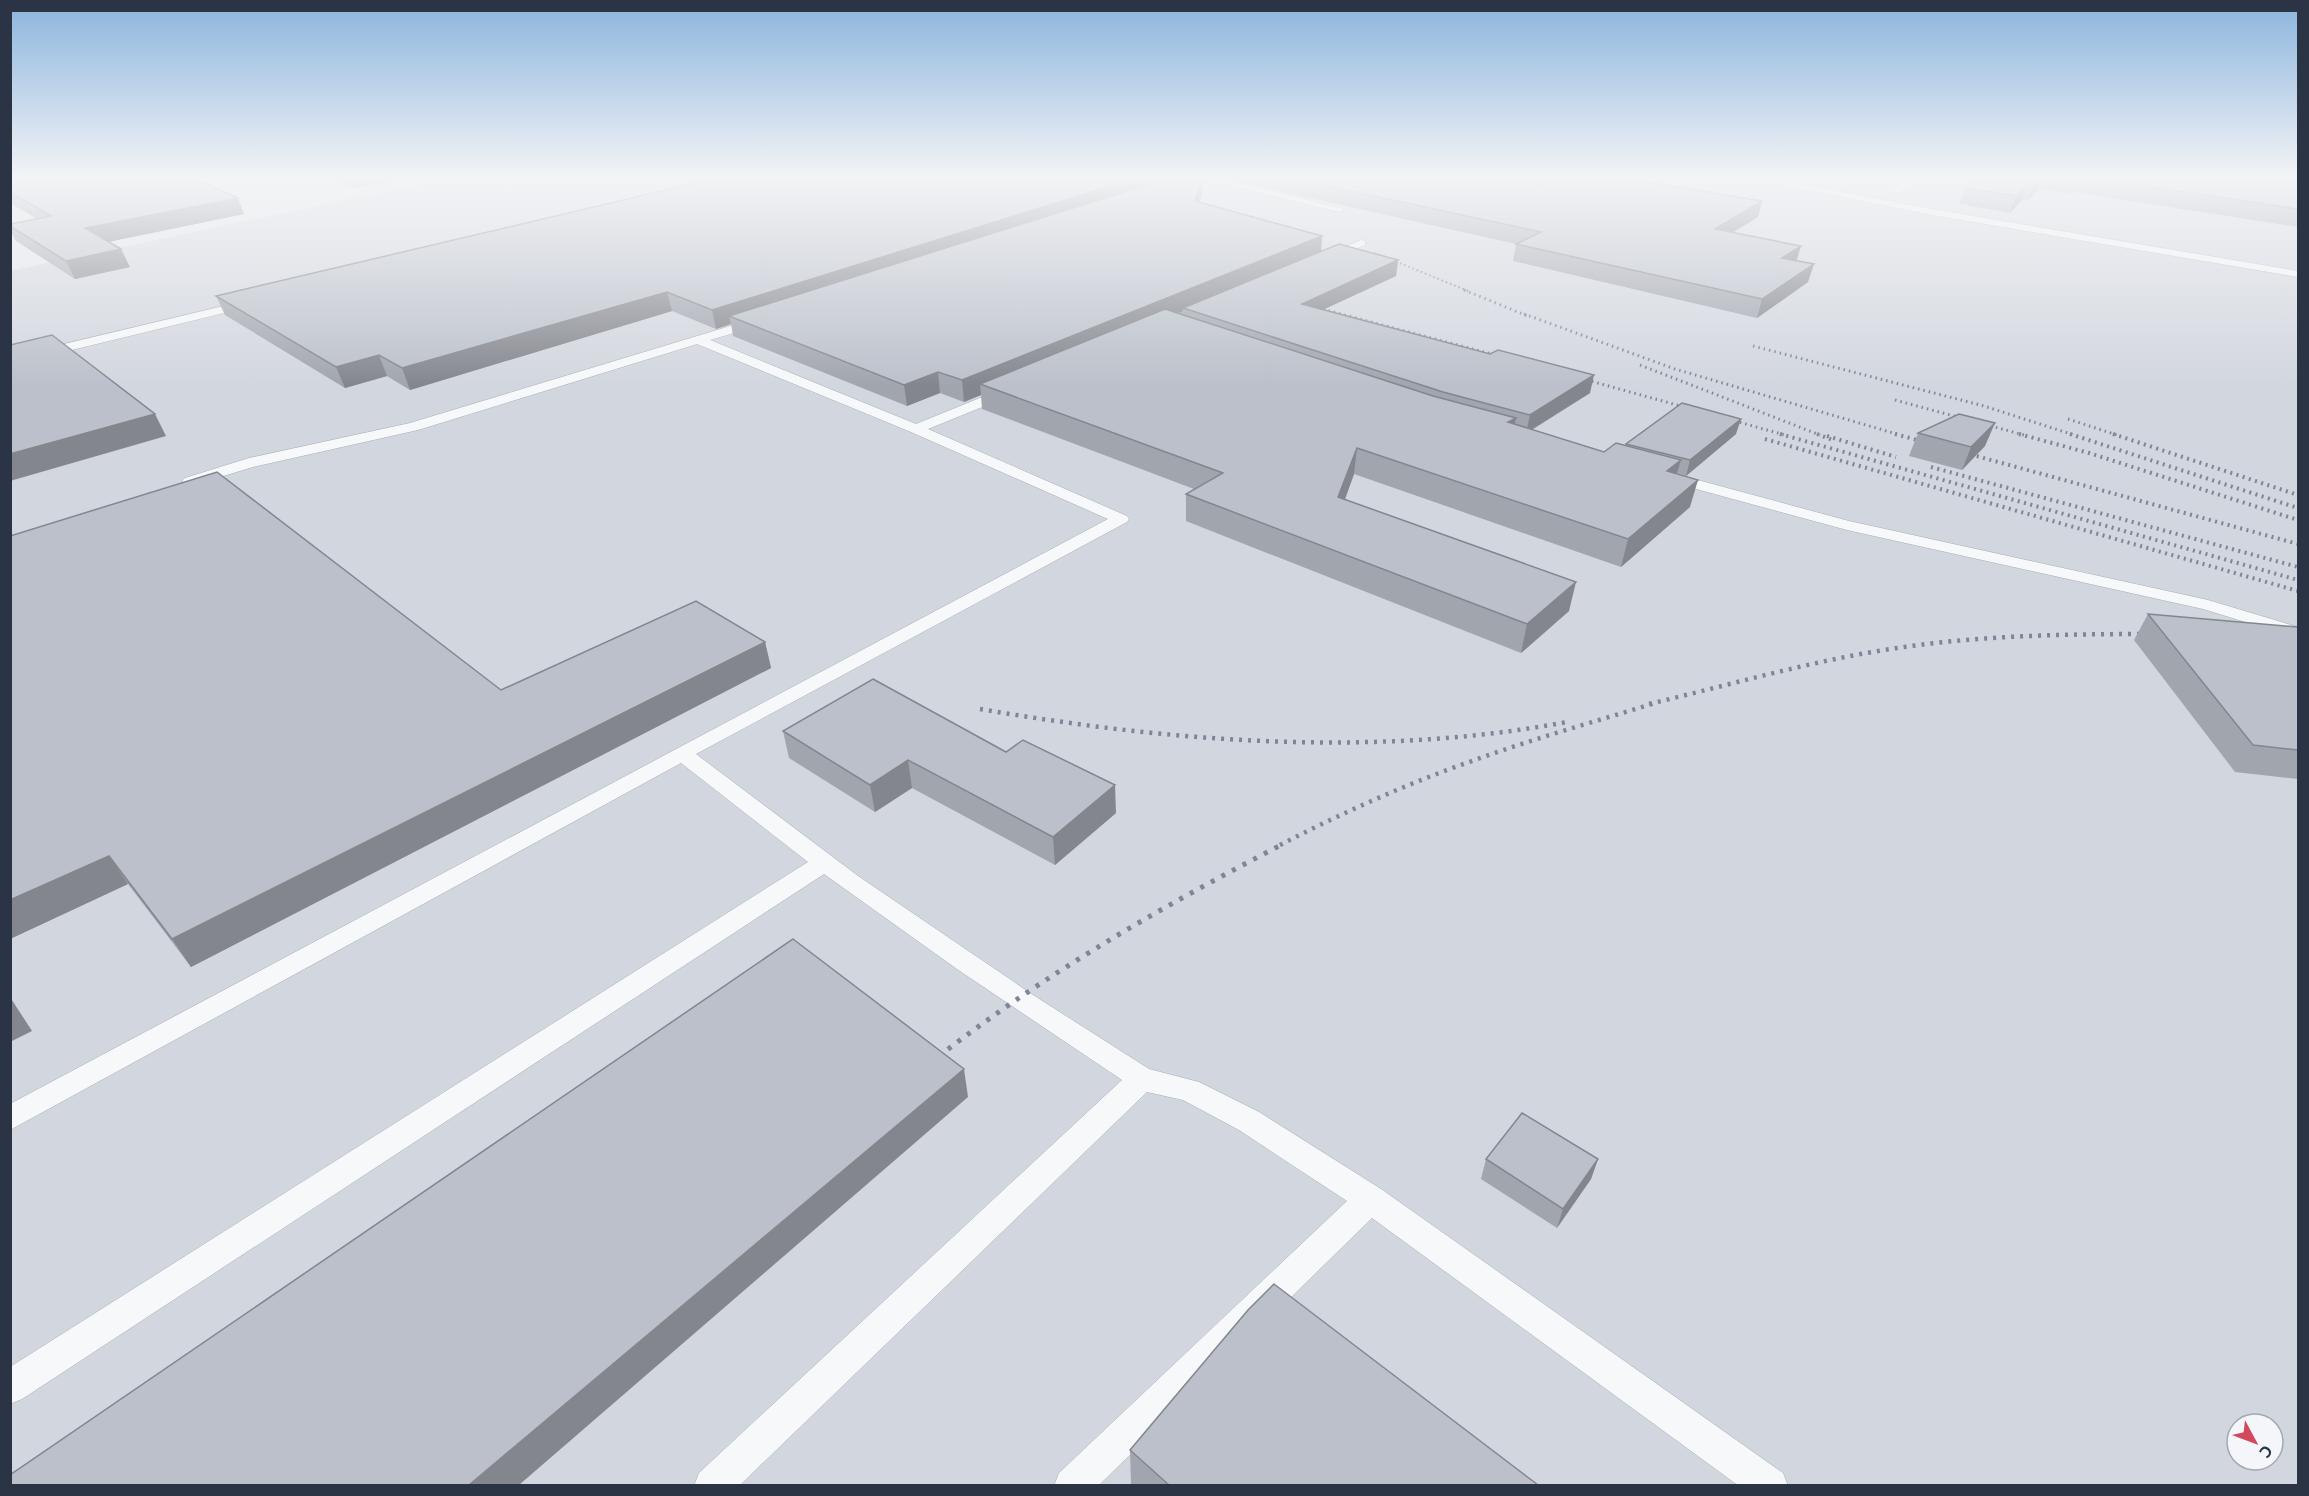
<svg xmlns="http://www.w3.org/2000/svg" width="2309" height="1496" viewBox="0 0 2309 1496" font-family="Ubuntu,sans-serif">
	<style>
		.built { fill: #d2d6de; fill-rule: evenodd }
		.lines { fill: none; stroke-linecap: round; stroke-linejoin: round }
		.service-casing { stroke: #a9aeb7; stroke-width: 1 }
		.service { fill: #f7f8fa; fill-rule: evenodd }
		.rail-far4 { stroke: #7d8696; stroke-width: 2; stroke-dasharray: 1.5 3; stroke-linecap: butt }
		.rail-far3 { stroke: #7d8696; stroke-width: 3; stroke-dasharray: 1.5 4; stroke-linecap: butt }
		.rail-far2 { stroke: #7d8696; stroke-width: 4; stroke-dasharray: 2 4.5; stroke-linecap: butt }
		.rail-far1 { stroke: #7d8696; stroke-width: 4.5; stroke-dasharray: 3 6; stroke-linecap: butt }
		.rail { stroke: #7d8696; stroke-width: 5; stroke-dasharray: 4 8; stroke-linecap: butt }
		.wall { fill: #a1a5ae }
		.shaded-wall { fill: #83868d }
		.building { fill: #bbc0ca; stroke: #83868d; stroke-width: 1.5 }
	</style>
	<rect width="100%" height="100%" fill="#e4e7ec"/>
	<path class="built" d="M 453,177 L 2298,177 L 2298,1485 L 11,1485 L 10,271 ZM 2237,1424 L 2273,1424 L 2273,1460 L 2237,1460 Z"/>
	<g class="lines">
		<defs>
			<g id="service">
				<path d="M 1197,177 L 1212,177 L 1344,209 L 1339,212 Z"/>
				<path d="M 1745,177 L 1762,177 L 1932,209 L 2298,271 L 2298,277 L 1932,215 Z"/>
				<path d="M 1913,177 L 1924,177 L 1900,192 L 1894,192 L 1894,188 Z"/>
				<path d="M 1361,240 L 1365,241 L 1365,245 L 1330,260 L 1326,261 L 1321,258 Z"/>
				<path d="M 249,300 L 255,304 L 253,306 L 10,365 L 10,357 Z"/>
				<path d="M 757,318 L 761,319 L 761,325 L 710,340 L 916,424 L 1002,389 L 1012,389 L 1014,392 L 1012,395 L 928,429 L 1127,516 L 1129,519 L 1127,522 L 696,754 L 858,876 L 1033,995 L 1149,1069 L 1199,1082 L 1259,1112 L 1381,1189 L 1783,1473 L 1788,1486 L 1739,1486 L 1372,1218 L 1098,1486 L 1054,1486 L 1059,1473 L 1347,1201 L 1239,1130 L 1183,1100 L 1147,1092 L 739,1486 L 694,1486 L 699,1473 L 1122,1080 L 957,969 L 824,874 L 22,1399 L 10,1404 L 10,1367 L 808,862 L 681,763 L 10,1130 L 10,1104 L 1108,519 L 911,432 L 697,344 L 418,430 L 253,467 L 190,486 L 182,481 L 185,478 L 249,458 L 410,423 Z"/>
				<path d="M 1668,472 L 1849,521 L 2208,600 L 2298,627 L 2298,638 L 2203,609 L 1847,530 L 1663,480 L 1660,477 L 1663,474 Z"/>
			</g>
		</defs>
		<use href="#service" class="service-casing"/>
		<use href="#service" class="service"/>
		<path class="rail-far4" d="M 1375,253 L 1468,291"/>
		<g class="rail-far3">
			<path d="M 1464,290 L 1530,317"/>
			<path d="M 1307,305 L 1507,358"/>
			<path d="M 1524,314 L 1675,369 L 1900,435"/>
			<path d="M 1753,346 L 1984,406 L 2074,435"/>
			<path d="M 1640,365 L 1820,435"/>
			<path d="M 1576,377 L 1695,410"/>
			<path d="M 1895,400 L 2024,435"/>
			<path d="M 1724,418 L 1785,435"/>
			<path d="M 2068,419 L 2117,435"/>
		</g>
		<g class="rail-far2">
			<path d="M 1780,434 L 2298,580"/>
			<path d="M 1817,434 L 1835,441"/>
			<path d="M 1895,434 L 1932,444"/>
			<path d="M 2019,434 L 2089,453 L 2298,520"/>
			<path d="M 2070,434 L 2298,508"/>
			<path d="M 2113,434 L 2298,495"/>
			<path d="M 1827,436 L 1896,457"/>
			<path d="M 1765,439 L 2298,591"/>
			<path d="M 1958,451 L 2298,544"/>
			<path d="M 1931,467 L 2298,567"/>
		</g>
		<g class="rail-far1">
			<path d="M 1649,704 C 1734,684 1817,659 1904,647 C 1987,635 2071,634 2155,634"/>
			<path d="M 980,709 C 1172,742 1374,758 1567,722"/>
			<path d="M 1280,845 C 1342,813 1406,784 1472,761 C 1532,739 1594,722 1655,703"/>
		</g>
		<path class="rail" d="M 929,1064 C 1039,977 1159,908 1283,844"/>
	</g>
	<g class="wall">
		<path d="M 10,177 L 244,214 L 108,242 L 130,267 L 75,279 L 16,241 L 10,230 L 10,224 L 37,219 L 10,203 Z"/>
		<path d="M 323,177 L 407,177 L 355,188 Z"/>
		<path d="M 721,177 L 1166,177 L 1166,178 L 1202,177 L 1202,193 L 1199,202 L 1321,251 L 1398,260 L 1396,276 L 1324,309 L 1590,393 L 1532,430 L 1604,452 L 1626,446 L 1626,444 L 1736,434 L 1686,476 L 1677,473 L 1690,507 L 1621,567 L 1354,474 L 1345,499 L 1569,611 L 1521,653 L 1186,521 L 1186,494 L 1194,489 L 982,409 L 981,395 L 964,402 L 940,393 L 907,406 L 733,336 L 731,324 L 716,329 L 672,311 L 410,390 L 387,376 L 345,388 L 225,315 L 216,296 Z"/>
		<path d="M 1217,177 L 1503,177 L 1544,185 L 1762,201 L 1758,217 L 1732,232 L 1796,261 L 1808,282 L 1757,318 L 1513,261 L 1516,244 Z"/>
		<path d="M 1980,177 L 2298,177 L 2298,227 L 2073,192 L 2071,194 L 2039,189 L 2027,201 L 2022,200 L 2010,213 L 1959,204 L 1965,188 Z"/>
		<path d="M 1918,433 L 1985,446 L 1962,470 L 1909,456 Z"/>
		<path d="M 10,536 L 501,690 L 765,642 L 771,668 L 191,967 L 128,884 L 10,939 Z"/>
		<path d="M 2148,614 L 2298,627 L 2298,779 L 2235,772 L 2134,640 Z"/>
		<path d="M 873,679 L 1116,813 L 1055,865 L 912,788 L 875,812 L 789,758 L 783,731 Z"/>
		<path d="M 1486,1159 L 1598,1159 L 1591,1179 L 1557,1228 L 1481,1179 Z"/>
		<path d="M 1130,1450 L 1538,1485 L 1132,1485 L 1131,1484 Z"/>
	</g>
	<g class="shaded-wall">
		<path d="M 351,177 L 407,177 L 355,188 Z"/>
		<path d="M 1139,177 L 1166,177 L 1166,184 L 729,316 L 731,324 L 716,329 L 712,310 Z"/>
		<path d="M 1202,177 L 1202,193 L 1195,218 L 1195,201 Z"/>
		<path d="M 2042,177 L 2044,177 L 2039,189 L 2027,201 L 2034,184 Z"/>
		<path d="M 2079,177 L 2073,192 L 2071,194 L 2077,178 Z"/>
		<path d="M 2028,183 L 2022,200 L 2010,213 L 2016,196 Z"/>
		<path d="M 238,198 L 244,214 L 93,245 L 85,228 Z"/>
		<path d="M 1762,201 L 1758,217 L 1711,246 L 1715,229 Z"/>
		<path d="M 1322,236 L 1321,254 L 1183,308 L 1183,311 L 994,389 L 980,384 L 981,395 L 964,402 L 962,380 Z"/>
		<path d="M 1801,246 L 1796,263 L 1782,258 Z"/>
		<path d="M 121,249 L 130,267 L 75,279 L 66,261 Z"/>
		<path d="M 1398,260 L 1396,276 L 1301,320 L 1302,304 Z"/>
		<path d="M 1814,264 L 1808,282 L 1757,318 L 1762,299 Z"/>
		<path d="M 667,292 L 672,311 L 410,390 L 402,368 Z"/>
		<path d="M 379,355 L 387,376 L 345,388 L 336,367 Z"/>
		<path d="M 938,372 L 940,393 L 907,406 L 904,385 Z"/>
		<path d="M 1594,375 L 1590,393 L 1526,433 L 1530,415 Z"/>
		<path d="M 155,414 L 166,436 L 10,481 L 10,454 Z"/>
		<path d="M 1516,418 L 1511,443 L 1508,422 Z"/>
		<path d="M 1741,419 L 1736,434 L 1686,476 L 1690,460 Z"/>
		<path d="M 1995,423 L 1985,446 L 1962,470 L 1971,447 Z"/>
		<path d="M 1357,448 L 1354,474 L 1336,524 L 1338,497 Z"/>
		<path d="M 1681,460 L 1673,486 L 1667,471 Z"/>
		<path d="M 1698,480 L 1690,507 L 1621,567 L 1628,539 Z"/>
		<path d="M 1576,582 L 1569,611 L 1521,653 L 1527,624 Z"/>
		<path d="M 765,642 L 771,668 L 191,967 L 172,939 Z"/>
		<path d="M 908,760 L 912,788 L 875,812 L 870,785 Z"/>
		<path d="M 1115,785 L 1116,813 L 1055,865 L 1053,837 Z"/>
		<path d="M 109,856 L 128,884 L 10,939 L 10,900 Z"/>
		<path d="M 10,997 L 32,1031 L 10,1042 Z"/>
		<path d="M 964,1069 L 968,1097 L 519,1485 L 469,1485 Z"/>
		<path d="M 1598,1159 L 1591,1179 L 1557,1228 L 1563,1209 Z"/>
	</g>
	<g class="building">
		<path d="M 10,177 L 191,177 L 238,198 L 85,228 L 121,249 L 66,261 L 10,226 L 10,224 L 51,216 L 10,192 Z"/>
		<path d="M 721,177 L 1139,177 L 712,310 L 667,292 L 402,368 L 379,355 L 336,367 L 216,296 Z"/>
		<path d="M 1172,177 L 1202,177 L 1195,201 L 1322,236 L 962,380 L 938,372 L 904,385 L 729,316 Z"/>
		<path d="M 1286,177 L 1503,177 L 1544,185 L 1563,177 L 1617,177 L 1762,201 L 1715,229 L 1801,246 L 1782,258 L 1814,264 L 1762,299 L 1516,244 L 1541,232 Z"/>
		<path d="M 1980,177 L 2042,177 L 2034,184 L 2028,183 L 2016,196 L 1965,188 Z"/>
		<path d="M 2086,177 L 2298,177 L 2298,209 Z"/>
		<path d="M 1339,244 L 1398,260 L 1302,304 L 1490,354 L 1498,350 L 1594,375 L 1530,415 L 1443,392 L 1183,308 Z"/>
		<path d="M 1165,309 L 1433,396 L 1516,418 L 1508,422 L 1604,452 L 1616,443 L 1681,460 L 1667,471 L 1698,480 L 1628,539 L 1357,448 L 1338,497 L 1576,582 L 1527,624 L 1186,494 L 1223,473 L 980,384 Z"/>
		<path d="M 52,335 L 155,414 L 10,454 L 10,345 Z"/>
		<path d="M 1682,403 L 1741,419 L 1690,460 L 1626,444 Z"/>
		<path d="M 1959,414 L 1995,423 L 1971,447 L 1918,433 Z"/>
		<path d="M 217,472 L 501,690 L 696,601 L 765,642 L 172,939 L 109,856 L 10,900 L 10,536 Z"/>
		<path d="M 2148,614 L 2298,627 L 2298,750 L 2253,745 Z"/>
		<path d="M 873,679 L 1006,752 L 1023,740 L 1115,785 L 1053,837 L 908,760 L 870,785 L 783,731 Z"/>
		<path d="M 793,939 L 964,1069 L 469,1485 L 10,1485 L 10,1475 Z"/>
		<path d="M 1522,1113 L 1598,1159 L 1563,1209 L 1486,1159 Z"/>
		<path d="M 1274,1284 L 1538,1485 L 1169,1485 L 1130,1450 L 1248,1310 Z"/>
	</g>
	<linearGradient id="sky" x2="0" y2="1"><stop stop-color="#8bb4dd"/><stop offset="0.46" stop-color="#f3f4f6"/><stop offset="1" stop-color="#f3f4f6" stop-opacity="0"/></linearGradient>
	<rect width="2309" height="386" fill="url(#sky)"/>
	<rect width="2309" height="1496" fill="none" stroke="#2b3445" stroke-width="24"/>
	<g transform="translate(2255 1442) rotate(131)"><circle r="28" fill="#f4f6f9" stroke="#a4a8b1" stroke-width="1.5"/>
	<path d="M0-4.5L10 22L0 15L-10 22Z" fill="#d1495b"/>
	<text y="-9" font-size="16" font-weight="bold" text-anchor="middle" fill="#2b3445">С</text>
	</g>
</svg>
